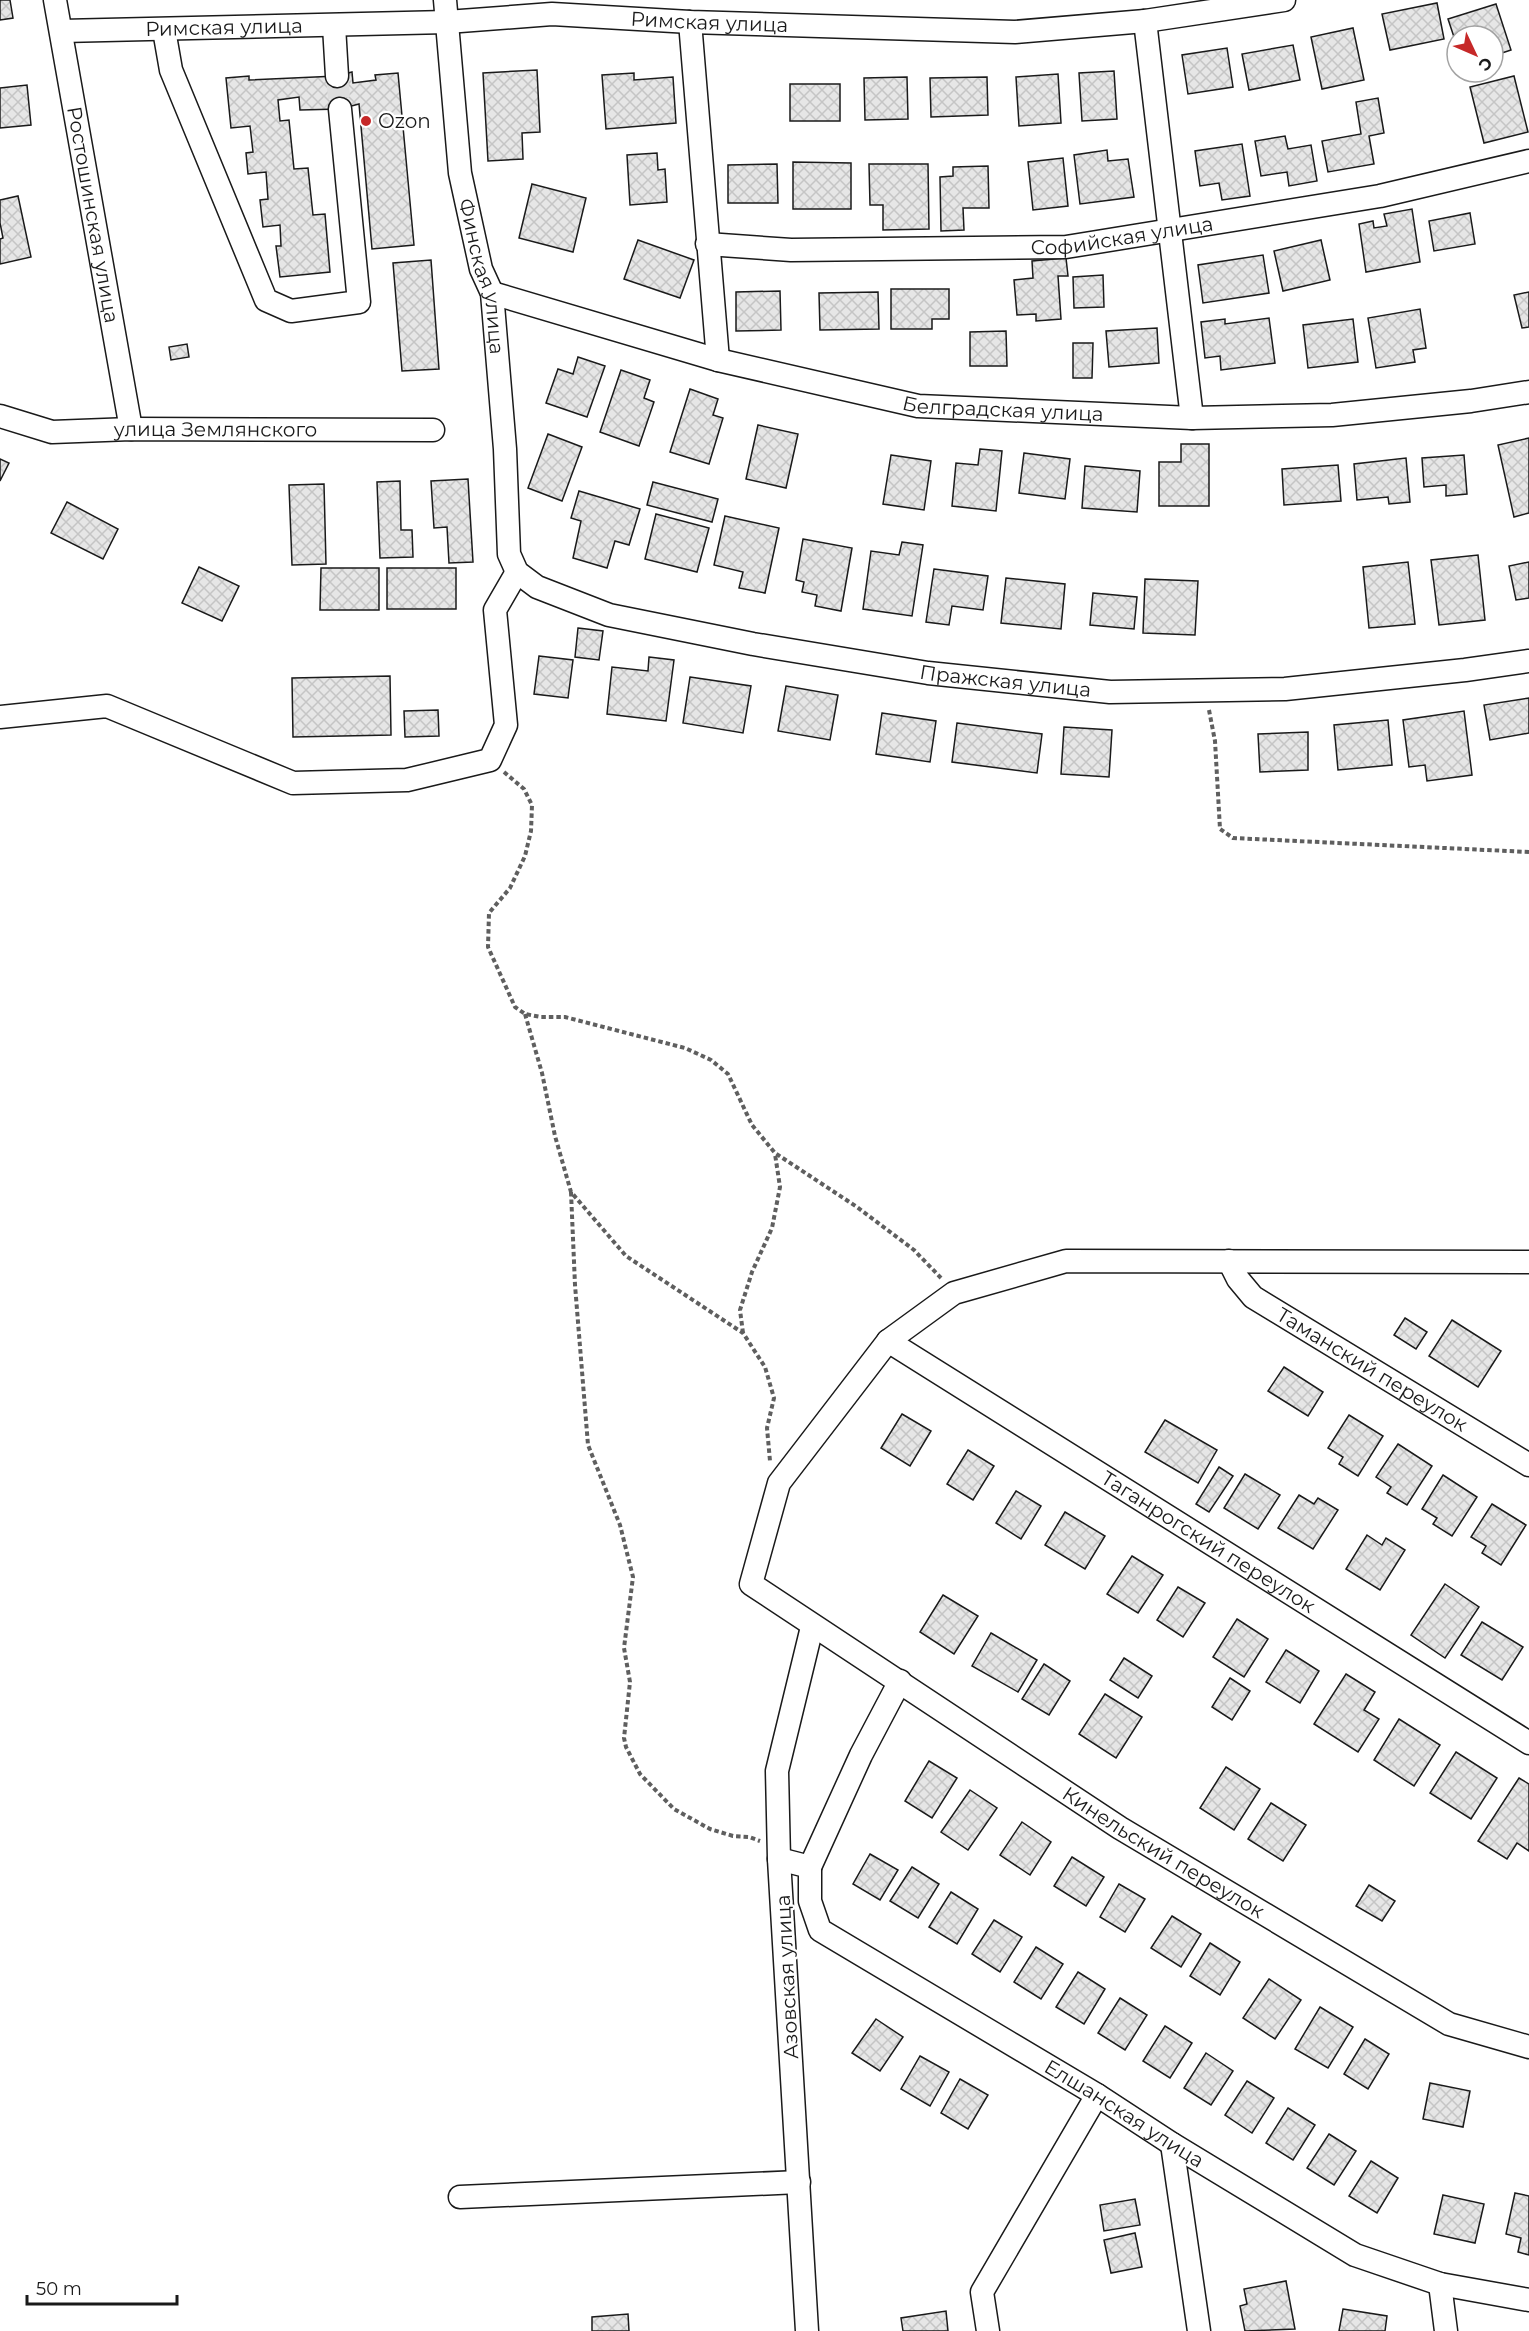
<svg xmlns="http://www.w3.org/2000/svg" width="1529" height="2331" viewBox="0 0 1529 2331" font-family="Montserrat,sans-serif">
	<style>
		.building { fill: url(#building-cross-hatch); stroke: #1a1a1a; stroke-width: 1.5 }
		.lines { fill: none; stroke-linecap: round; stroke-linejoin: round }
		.minor-tunnel { stroke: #ddd; stroke-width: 22; stroke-dasharray: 22 11; stroke-linecap: butt }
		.minor-casing { stroke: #1a1a1a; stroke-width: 25 }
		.path { stroke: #5f5f5f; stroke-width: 4; stroke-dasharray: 4.5 3; stroke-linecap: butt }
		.minor { stroke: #fff; stroke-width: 22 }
		.poi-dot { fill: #c62828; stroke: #fff; stroke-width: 2 }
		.labels { text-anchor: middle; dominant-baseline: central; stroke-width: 4.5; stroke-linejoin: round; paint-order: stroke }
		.street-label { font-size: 20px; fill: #1a1a1a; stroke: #fff }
		.poi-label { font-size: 20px; fill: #1a1a1a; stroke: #fff; text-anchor: start }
	</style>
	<defs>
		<pattern id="building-cross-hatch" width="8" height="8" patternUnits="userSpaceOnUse" patternTransform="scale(1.5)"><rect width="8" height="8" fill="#e6e6e6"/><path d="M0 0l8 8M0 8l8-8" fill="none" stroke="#c5c5c5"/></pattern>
	</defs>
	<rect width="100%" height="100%" fill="#fff"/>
	<g class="building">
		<path d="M 0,0 L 10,0 L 13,18 L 0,20 Z"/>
		<path d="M 1437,3 L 1444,39 L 1390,50 L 1382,14 Z"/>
		<path d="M 1496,4 L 1511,50 L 1493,56 L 1493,36 L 1457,36 L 1457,46 L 1448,19 Z"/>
		<path d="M 1353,28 L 1364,80 L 1322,89 L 1311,37 Z"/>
		<path d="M 1293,45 L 1300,80 L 1249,90 L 1242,54 Z"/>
		<path d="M 1227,48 L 1233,87 L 1188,94 L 1182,55 Z"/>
		<path d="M 537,70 L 540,132 L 522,133 L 523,159 L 488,161 L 483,73 Z"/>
		<path d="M 1114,71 L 1117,119 L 1082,121 L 1079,73 Z"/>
		<path d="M 352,72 L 353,83 L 376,80 L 375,75 L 398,73 L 414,245 L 372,249 L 359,104 L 340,109 L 300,110 L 299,97 L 278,100 L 280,121 L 289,120 L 294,169 L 308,168 L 313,215 L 325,214 L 330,272 L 280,277 L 276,246 L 281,246 L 280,225 L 263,227 L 260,200 L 268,199 L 266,172 L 248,174 L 246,153 L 253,152 L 250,126 L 231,128 L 226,78 L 249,76 L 249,80 L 337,76 Z"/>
		<path d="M 634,73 L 634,80 L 673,77 L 676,123 L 606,129 L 602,75 Z"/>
		<path d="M 1058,74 L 1061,123 L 1019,126 L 1016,77 Z"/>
		<path d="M 1514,76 L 1528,132 L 1484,143 L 1470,87 Z"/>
		<path d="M 907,77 L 908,119 L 865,120 L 864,78 Z"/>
		<path d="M 987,77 L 988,115 L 931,117 L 930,78 Z"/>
		<rect x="790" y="84" width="50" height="37"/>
		<path d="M 27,85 L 31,125 L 0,128 L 0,88 Z"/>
		<path d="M 1378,98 L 1384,133 L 1369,136 L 1374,164 L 1328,172 L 1322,141 L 1361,134 L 1356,102 Z"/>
		<path d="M 1285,136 L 1288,149 L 1311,145 L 1317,181 L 1289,186 L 1287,172 L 1261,176 L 1255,141 Z"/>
		<path d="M 1242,144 L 1250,196 L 1222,200 L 1219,183 L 1200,186 L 1195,151 Z"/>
		<path d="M 1107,150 L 1108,161 L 1128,159 L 1134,197 L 1080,204 L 1074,155 Z"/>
		<path d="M 657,153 L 658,170 L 665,169 L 667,202 L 630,205 L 627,155 Z"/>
		<path d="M 1063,158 L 1068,206 L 1033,210 L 1028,162 Z"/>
		<path d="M 793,162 L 851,163 L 851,209 L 793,209 Z"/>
		<path d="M 777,164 L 778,203 L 728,203 L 728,165 Z"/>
		<path d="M 869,164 L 928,164 L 929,229 L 883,230 L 883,205 L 870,205 Z"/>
		<path d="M 988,166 L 989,208 L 963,208 L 964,230 L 941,231 L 940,177 L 953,176 L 953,167 Z"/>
		<path d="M 532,184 L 586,198 L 573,252 L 519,238 Z"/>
		<path d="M 18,196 L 31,257 L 0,264 L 0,239 L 3,238 L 0,223 L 0,200 Z"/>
		<path d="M 1412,209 L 1420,262 L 1366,272 L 1359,224 L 1373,221 L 1374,228 L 1387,226 L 1384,214 Z"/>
		<path d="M 1470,213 L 1475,244 L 1434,251 L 1429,221 Z"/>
		<path d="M 638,240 L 694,260 L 680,298 L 624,279 Z"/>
		<path d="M 1321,240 L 1330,280 L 1283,291 L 1274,251 Z"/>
		<path d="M 1263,255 L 1269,293 L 1203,303 L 1198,265 Z"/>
		<path d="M 1066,258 L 1068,276 L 1058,276 L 1061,319 L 1036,321 L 1036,314 L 1017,315 L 1014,280 L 1033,278 L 1032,261 Z"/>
		<path d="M 431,260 L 439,369 L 402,371 L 393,263 Z"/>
		<path d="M 1103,275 L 1104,307 L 1074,308 L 1073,277 Z"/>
		<path d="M 891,289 L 949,289 L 949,319 L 932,319 L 932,329 L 891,329 Z"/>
		<path d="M 780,291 L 781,330 L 736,331 L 736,292 Z"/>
		<path d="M 878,292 L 879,329 L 820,330 L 819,293 Z"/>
		<path d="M 1529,292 L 1529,327 L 1522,328 L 1514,295 Z"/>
		<path d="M 1420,309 L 1426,348 L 1413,350 L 1415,362 L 1376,368 L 1368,318 Z"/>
		<path d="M 1269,318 L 1275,363 L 1221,370 L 1220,356 L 1205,358 L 1201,322 L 1225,319 L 1225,324 Z"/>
		<path d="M 1353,319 L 1358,362 L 1308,368 L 1303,325 Z"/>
		<path d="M 1157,328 L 1159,363 L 1109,367 L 1106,331 Z"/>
		<path d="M 1006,331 L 1007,366 L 970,366 L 970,332 Z"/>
		<path d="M 1073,343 L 1093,343 L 1092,378 L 1073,378 Z"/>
		<path d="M 187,344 L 189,357 L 171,360 L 169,347 Z"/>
		<path d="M 578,357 L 605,366 L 587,417 L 546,403 L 558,369 L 573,374 Z"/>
		<path d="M 621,370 L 650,380 L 644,398 L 654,402 L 639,446 L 600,432 Z"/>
		<path d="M 690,389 L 718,399 L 713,415 L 723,418 L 709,464 L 670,452 Z"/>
		<path d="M 758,425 L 798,434 L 786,488 L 746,479 Z"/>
		<path d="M 548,434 L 582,447 L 562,501 L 528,488 Z"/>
		<path d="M 1529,438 L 1529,513 L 1514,517 L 1498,445 Z"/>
		<path d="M 1181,444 L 1209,444 L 1209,506 L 1159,506 L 1159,462 L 1181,462 Z"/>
		<path d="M 980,449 L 1002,451 L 996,511 L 952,506 L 956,463 L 978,465 Z"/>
		<path d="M 1024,453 L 1070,459 L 1065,499 L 1019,493 Z"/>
		<path d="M 891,455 L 931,461 L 924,510 L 883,504 Z"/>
		<path d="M 1464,455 L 1467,494 L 1446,496 L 1446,485 L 1424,487 L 1422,458 Z"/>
		<path d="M 1406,458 L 1410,502 L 1389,504 L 1388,497 L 1357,500 L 1354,464 Z"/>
		<path d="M 0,459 L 9,463 L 0,481 Z"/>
		<path d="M 1338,465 L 1341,501 L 1284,505 L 1282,469 Z"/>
		<path d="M 1085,466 L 1140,471 L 1137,512 L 1082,508 Z"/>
		<path d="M 468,479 L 473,562 L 449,563 L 447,527 L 434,528 L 431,481 Z"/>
		<path d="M 400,481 L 401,530 L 412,530 L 413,557 L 380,558 L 377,482 Z"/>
		<path d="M 653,482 L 718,499 L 712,522 L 647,505 Z"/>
		<path d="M 324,484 L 326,564 L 292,565 L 289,485 Z"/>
		<path d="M 579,491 L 640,509 L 629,545 L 615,541 L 607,568 L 573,558 L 581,521 L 571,518 Z"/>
		<path d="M 67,502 L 118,529 L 103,559 L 51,533 Z"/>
		<path d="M 656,514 L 709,528 L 697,572 L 645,559 Z"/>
		<path d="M 725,516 L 779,528 L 765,593 L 739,588 L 743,572 L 714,565 Z"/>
		<path d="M 803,539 L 852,548 L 841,611 L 815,606 L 817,595 L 802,592 L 804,582 L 796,580 Z"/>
		<path d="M 902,542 L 923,545 L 912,616 L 863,609 L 871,551 L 899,555 Z"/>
		<path d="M 1478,555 L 1485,620 L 1439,625 L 1431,560 Z"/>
		<path d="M 1408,562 L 1415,624 L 1369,628 L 1363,567 Z"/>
		<path d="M 1529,562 L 1529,598 L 1516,600 L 1509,566 Z"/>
		<path d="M 199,567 L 239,586 L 222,621 L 182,603 Z"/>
		<path d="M 321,568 L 379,568 L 379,610 L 320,610 Z"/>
		<rect x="387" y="568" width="69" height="41"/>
		<path d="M 934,569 L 988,576 L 983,610 L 952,606 L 949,625 L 926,622 Z"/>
		<path d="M 1006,578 L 1065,584 L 1061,629 L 1001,623 Z"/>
		<path d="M 1145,579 L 1198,581 L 1195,635 L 1143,633 Z"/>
		<path d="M 1093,593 L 1137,597 L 1134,629 L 1090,625 Z"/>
		<path d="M 578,628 L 603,631 L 599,660 L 575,657 Z"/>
		<path d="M 539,656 L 573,660 L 568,698 L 534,694 Z"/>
		<path d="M 649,657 L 674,660 L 666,721 L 607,714 L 612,667 L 648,671 Z"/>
		<path d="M 390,676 L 391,735 L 293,737 L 292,678 Z"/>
		<path d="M 690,677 L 751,686 L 743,733 L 683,723 Z"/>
		<path d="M 786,686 L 838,695 L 830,740 L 778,731 Z"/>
		<path d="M 1529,698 L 1529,733 L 1490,740 L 1484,705 Z"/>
		<path d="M 438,710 L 439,736 L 405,737 L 404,711 Z"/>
		<path d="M 1464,711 L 1472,775 L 1427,781 L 1425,765 L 1409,767 L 1403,720 Z"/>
		<path d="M 882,713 L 936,721 L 930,762 L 876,754 Z"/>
		<path d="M 1388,720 L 1392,765 L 1338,770 L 1334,725 Z"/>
		<path d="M 957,723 L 1042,734 L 1037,773 L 952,762 Z"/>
		<path d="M 1064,727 L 1112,730 L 1109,777 L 1061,774 Z"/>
		<path d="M 1308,732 L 1308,770 L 1260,772 L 1258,734 Z"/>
		<path d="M 1405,1318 L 1427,1332 L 1416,1349 L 1394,1335 Z"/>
		<path d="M 1452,1320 L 1501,1351 L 1478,1387 L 1429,1356 Z"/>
		<path d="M 1284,1367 L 1323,1392 L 1308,1416 L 1268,1391 Z"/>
		<path d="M 902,1414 L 931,1431 L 910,1466 L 881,1448 Z"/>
		<path d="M 1349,1415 L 1383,1436 L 1358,1476 L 1339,1464 L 1343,1457 L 1328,1448 Z"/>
		<path d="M 1165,1420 L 1217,1450 L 1198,1483 L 1145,1452 Z"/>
		<path d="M 1398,1444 L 1432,1466 L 1407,1505 L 1387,1493 L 1391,1487 L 1376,1477 Z"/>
		<path d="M 968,1450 L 994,1466 L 973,1500 L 947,1484 Z"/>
		<path d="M 1219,1467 L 1233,1476 L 1209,1512 L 1196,1504 Z"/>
		<path d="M 1245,1474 L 1280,1495 L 1258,1529 L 1224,1508 Z"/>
		<path d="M 1443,1475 L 1477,1497 L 1452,1536 L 1433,1524 L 1437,1518 L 1422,1509 Z"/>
		<path d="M 1016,1491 L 1041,1506 L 1021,1539 L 996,1523 Z"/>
		<path d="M 1299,1495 L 1314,1504 L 1318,1498 L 1338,1510 L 1313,1549 L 1278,1528 Z"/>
		<path d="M 1492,1504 L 1526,1525 L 1501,1565 L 1482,1553 L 1486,1546 L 1471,1537 Z"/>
		<path d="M 1065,1512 L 1105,1536 L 1085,1569 L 1045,1545 Z"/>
		<path d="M 1367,1535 L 1382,1545 L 1386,1538 L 1405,1550 L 1380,1590 L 1346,1569 Z"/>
		<path d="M 1132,1556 L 1163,1575 L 1138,1613 L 1107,1594 Z"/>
		<path d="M 1445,1584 L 1479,1607 L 1445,1658 L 1411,1635 Z"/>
		<path d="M 1178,1587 L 1205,1603 L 1183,1637 L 1157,1620 Z"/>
		<path d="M 943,1595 L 978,1616 L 954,1654 L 920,1632 Z"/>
		<path d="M 1237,1619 L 1268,1639 L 1244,1677 L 1213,1657 Z"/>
		<path d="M 1482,1622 L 1523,1647 L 1502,1680 L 1461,1655 Z"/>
		<path d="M 991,1633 L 1037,1660 L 1018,1692 L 972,1666 Z"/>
		<path d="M 1286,1650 L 1319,1671 L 1300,1703 L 1266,1682 Z"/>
		<path d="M 1124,1658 L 1152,1676 L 1138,1698 L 1110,1680 Z"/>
		<path d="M 1044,1664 L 1070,1681 L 1049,1715 L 1022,1699 Z"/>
		<path d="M 1346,1674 L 1375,1692 L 1364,1710 L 1379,1719 L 1358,1752 L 1314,1724 Z"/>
		<path d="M 1230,1678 L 1250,1691 L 1232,1720 L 1212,1707 Z"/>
		<path d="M 1105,1694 L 1142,1717 L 1116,1758 L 1079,1734 Z"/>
		<path d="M 1399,1719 L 1440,1745 L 1414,1786 L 1374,1760 Z"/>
		<path d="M 1456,1752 L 1497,1778 L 1471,1819 L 1430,1793 Z"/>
		<path d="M 929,1761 L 957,1778 L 932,1818 L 905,1801 Z"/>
		<path d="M 1226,1767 L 1260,1789 L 1234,1830 L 1200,1808 Z"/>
		<path d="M 1519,1778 L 1529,1784 L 1529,1851 L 1517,1843 L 1507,1859 L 1478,1841 Z"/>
		<path d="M 970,1790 L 997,1808 L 968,1850 L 941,1832 Z"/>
		<path d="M 1271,1803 L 1306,1825 L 1283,1861 L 1248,1839 Z"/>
		<path d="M 1022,1822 L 1051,1842 L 1030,1875 L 1000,1855 Z"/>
		<path d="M 870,1854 L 898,1870 L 880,1900 L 853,1884 Z"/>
		<path d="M 1072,1857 L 1104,1877 L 1086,1906 L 1054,1886 Z"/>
		<path d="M 912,1867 L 939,1884 L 918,1918 L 890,1901 Z"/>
		<path d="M 1119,1884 L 1145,1899 L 1125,1932 L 1100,1917 Z"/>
		<path d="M 1369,1885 L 1395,1901 L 1382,1921 L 1356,1906 Z"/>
		<path d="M 951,1892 L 978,1909 L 957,1944 L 929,1927 Z"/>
		<path d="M 1172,1916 L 1201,1934 L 1181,1967 L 1151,1948 Z"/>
		<path d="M 994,1920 L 1022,1937 L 1000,1972 L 972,1954 Z"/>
		<path d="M 1210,1943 L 1240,1962 L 1220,1995 L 1190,1976 Z"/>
		<path d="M 1036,1947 L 1063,1964 L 1041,1999 L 1014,1982 Z"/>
		<path d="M 1078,1972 L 1105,1989 L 1084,2024 L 1056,2007 Z"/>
		<path d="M 1269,1979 L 1301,2000 L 1275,2039 L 1243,2018 Z"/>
		<path d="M 1120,1998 L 1147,2015 L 1125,2050 L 1098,2033 Z"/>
		<path d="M 1320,2007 L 1353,2027 L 1328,2068 L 1295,2049 Z"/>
		<path d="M 876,2019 L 903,2037 L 880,2071 L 852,2053 Z"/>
		<path d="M 1165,2026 L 1192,2043 L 1170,2078 L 1143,2061 Z"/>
		<path d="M 1365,2039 L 1389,2054 L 1368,2089 L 1344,2074 Z"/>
		<path d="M 1206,2053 L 1233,2071 L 1211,2105 L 1184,2088 Z"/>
		<path d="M 920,2056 L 949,2072 L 930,2106 L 901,2089 Z"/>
		<path d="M 960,2079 L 988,2095 L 968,2129 L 941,2113 Z"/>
		<path d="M 1247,2081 L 1274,2098 L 1252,2133 L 1225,2115 Z"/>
		<path d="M 1430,2083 L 1470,2091 L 1463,2127 L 1423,2119 Z"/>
		<path d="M 1288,2108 L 1315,2125 L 1293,2160 L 1266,2143 Z"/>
		<path d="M 1329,2134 L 1356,2151 L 1334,2185 L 1307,2168 Z"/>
		<path d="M 1371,2161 L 1398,2178 L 1377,2213 L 1349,2196 Z"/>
		<path d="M 1515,2193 L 1529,2196 L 1529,2255 L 1518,2252 L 1521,2238 L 1506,2234 Z"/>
		<path d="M 1443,2195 L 1484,2204 L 1475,2243 L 1434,2234 Z"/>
		<path d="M 1135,2199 L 1140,2225 L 1104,2231 L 1100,2205 Z"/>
		<path d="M 1135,2233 L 1142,2267 L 1111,2273 L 1104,2240 Z"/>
		<path d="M 1286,2281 L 1295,2329 L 1245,2331 L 1240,2306 L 1247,2304 L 1244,2289 Z"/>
		<path d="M 1343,2309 L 1387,2316 L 1385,2331 L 1339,2331 Z"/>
		<path d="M 946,2311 L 948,2331 L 903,2331 L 901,2318 Z"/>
		<path d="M 628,2314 L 629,2331 L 592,2331 L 592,2317 Z"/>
	</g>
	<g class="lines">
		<path class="minor-tunnel" d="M 337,76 L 340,109"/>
		<defs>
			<g id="minor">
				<path id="s1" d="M 55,0 L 131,429"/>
				<path id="s2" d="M 445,0 L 460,173 L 481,269 L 492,293 L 505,449 L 509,554 L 517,572 L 537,587 L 609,615 L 753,644 L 928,673 L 1110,692 L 1285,689 L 1465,670 L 1529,661"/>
				<path d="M 1145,21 L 1192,418"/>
				<path d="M 690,22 L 718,360"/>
				<path d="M 334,26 L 337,76"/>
				<path d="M 164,30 L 171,70 L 266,300 L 291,311 L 359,302 L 340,109"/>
				<path id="s3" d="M 62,31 L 447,22 L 552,14 L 690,22 L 1015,32 L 1145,21 L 1284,0"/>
				<path id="s4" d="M 707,244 L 791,250 L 1066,247 L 1380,196 L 1529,161"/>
				<path id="s5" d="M 492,293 L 718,360 L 918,406 L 1192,418 L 1332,415 L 1471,401 L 1529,392"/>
				<path id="s6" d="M 0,416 L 52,432 L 131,429 L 433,430"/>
				<path d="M 0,717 L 107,706 L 293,783 L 407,780 L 490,760 L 506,725 L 495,610 L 517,572"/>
				<path id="s7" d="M 1229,1261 L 1238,1279 L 1253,1297 L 1529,1465"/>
				<path id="s8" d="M 1529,1262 L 1066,1261 L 954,1293 L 888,1341 L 779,1483 L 751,1584 L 1120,1828 L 1449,2024 L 1529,2047"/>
				<path id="s9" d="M 888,1341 L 1529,1743"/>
				<path id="s10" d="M 779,1859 L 810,1867 L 810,1901 L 820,1930 L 1097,2095 L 1172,2144 L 1355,2255 L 1440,2284 L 1529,2300"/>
				<path d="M 810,1867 L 861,1755 L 900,1681"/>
				<path d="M 1172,2144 L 1199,2331"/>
				<path d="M 460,2197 L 799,2182"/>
				<path d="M 1440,2284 L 1446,2331"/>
				<path d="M 807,2331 L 779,1859 L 777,1771 L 812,1627"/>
				<path d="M 988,2331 L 982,2292 L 1097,2095"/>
			</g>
		</defs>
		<use href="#minor" class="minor-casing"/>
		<g class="path">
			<path d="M 1209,710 L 1215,741 L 1220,829 L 1233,838 L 1529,852"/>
			<path d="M 504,772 L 524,789 L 532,805 L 531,831 L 525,856 L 510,888 L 489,913 L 488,947 L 515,1007 L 525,1014 L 541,1017 L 565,1017 L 685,1048 L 711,1060 L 728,1074 L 752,1125 L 775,1153 L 857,1207 L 914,1250 L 941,1278"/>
			<path d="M 525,1014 L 542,1073 L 555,1136 L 571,1192 L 626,1256 L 743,1333 L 765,1367 L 774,1398 L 767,1428 L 770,1461"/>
			<path d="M 571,1192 L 575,1285 L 588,1445 L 620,1525 L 633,1577 L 624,1648 L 630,1682 L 624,1738 L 626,1747 L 640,1774 L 674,1809 L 710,1829 L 733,1836 L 749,1837 L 760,1841"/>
			<path d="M 743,1333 L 740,1310 L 752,1272 L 772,1228 L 780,1187 L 775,1154"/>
		</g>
		<use href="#minor" class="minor"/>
	</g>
	<circle class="poi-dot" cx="366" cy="121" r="6"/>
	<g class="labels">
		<g class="street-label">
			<text stroke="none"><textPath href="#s3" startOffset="648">Римская улица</textPath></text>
			<text stroke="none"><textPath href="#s3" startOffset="162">Римская улица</textPath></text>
			<text stroke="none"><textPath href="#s1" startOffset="218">Ростошинская улица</textPath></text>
			<text stroke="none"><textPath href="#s4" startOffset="416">Софийская улица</textPath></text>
			<text stroke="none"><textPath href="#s2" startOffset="280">Финская улица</textPath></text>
			<text stroke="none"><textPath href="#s5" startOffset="526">Белградская улица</textPath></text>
			<text stroke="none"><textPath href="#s6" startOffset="218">улица Землянского</textPath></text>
			<text stroke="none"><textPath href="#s2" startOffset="1084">Пражская улица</textPath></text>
			<text stroke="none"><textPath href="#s7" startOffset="183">Таманский переулок</textPath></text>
			<text stroke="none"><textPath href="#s9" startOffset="378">Таганрогский переулок</textPath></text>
			<text stroke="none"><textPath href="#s8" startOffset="1437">Кинельский переулок</textPath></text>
			<text transform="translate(787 1977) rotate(-93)">Азовская улица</text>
			<text stroke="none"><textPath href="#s10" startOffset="452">Елшанская улица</textPath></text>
		</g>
		<g class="poi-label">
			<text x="378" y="121">Ozon</text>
		</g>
	</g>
	<g transform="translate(1475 54) rotate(134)"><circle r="28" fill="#ffffff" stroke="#a3a3a3" stroke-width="1.5"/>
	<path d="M0-4.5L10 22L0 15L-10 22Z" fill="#c62828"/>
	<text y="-9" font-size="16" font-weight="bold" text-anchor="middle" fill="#1a1a1a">С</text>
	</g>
	<path d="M27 2295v9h150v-9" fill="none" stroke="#1a1a1a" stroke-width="3"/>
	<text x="36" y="2295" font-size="18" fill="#1a1a1a" stroke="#ffffff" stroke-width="4.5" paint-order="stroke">50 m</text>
</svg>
